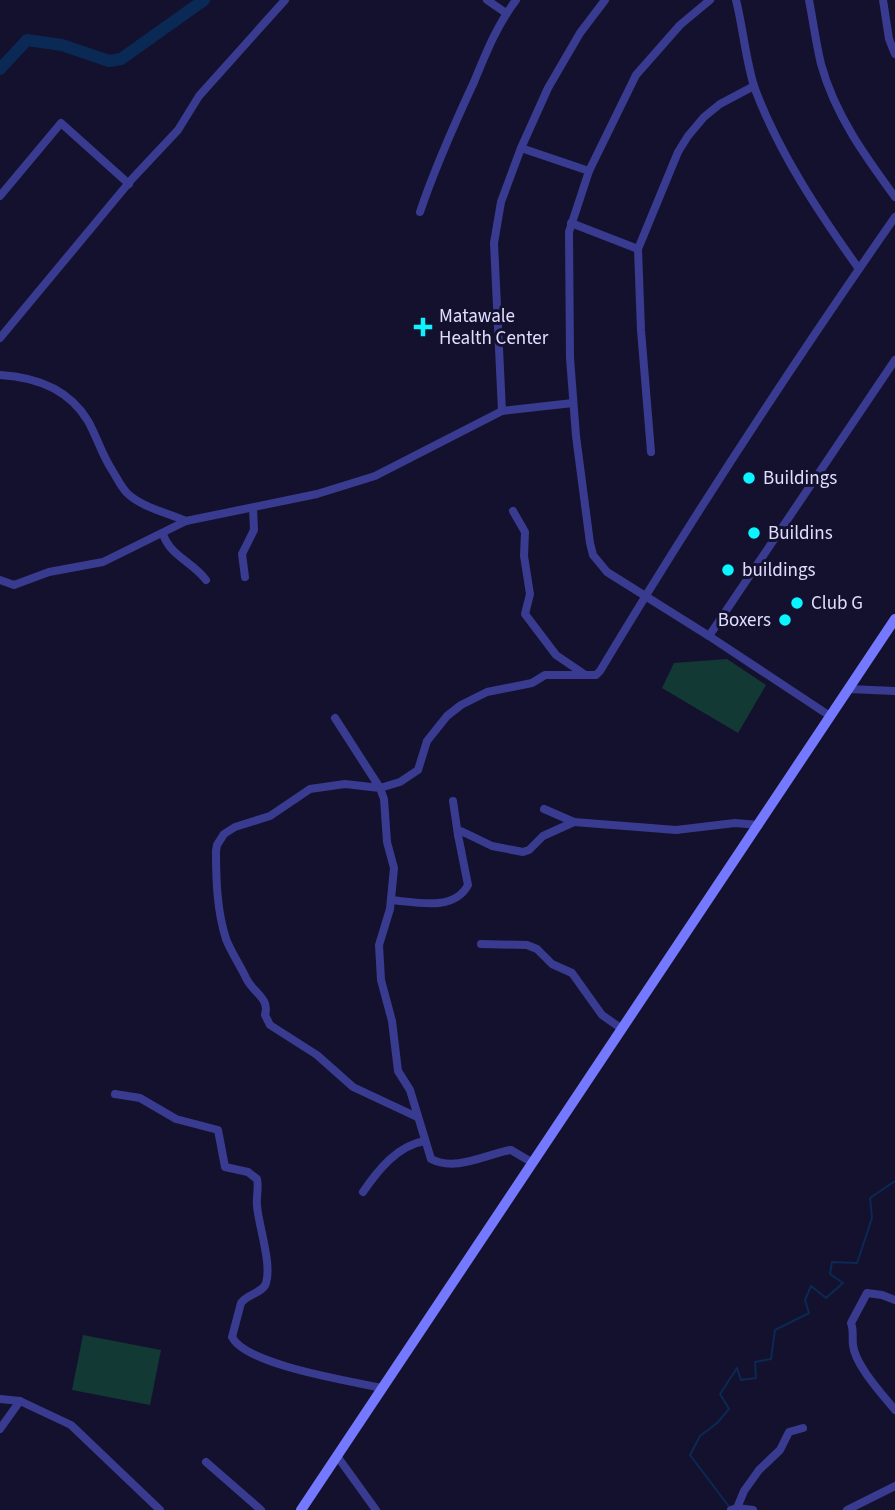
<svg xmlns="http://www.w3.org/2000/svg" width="895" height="1510" viewBox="0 0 895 1510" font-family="'Source Sans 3',sans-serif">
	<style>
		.green { fill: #133935 }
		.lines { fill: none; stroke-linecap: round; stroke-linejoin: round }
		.stream { stroke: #0a2954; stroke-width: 2 }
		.river { stroke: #0a2954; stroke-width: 12 }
		.street { stroke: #393b90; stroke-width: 8 }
		.secondary { stroke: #7579ff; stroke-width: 10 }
		.poi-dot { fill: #0af5ff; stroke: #14112e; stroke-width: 2.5 }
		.labels { text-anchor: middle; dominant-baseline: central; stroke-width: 6; stroke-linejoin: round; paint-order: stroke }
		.poi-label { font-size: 19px; fill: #e0deff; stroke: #14112e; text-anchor: start }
	</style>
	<rect width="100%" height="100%" fill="#14112e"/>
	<g class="green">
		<path d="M 727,659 L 766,685 L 738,733 L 662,688 L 674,663 Z"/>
		<path d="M 83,1335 L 161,1350 L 150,1405 L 72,1390 Z"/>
	</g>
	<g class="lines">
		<path class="stream" d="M 730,1508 L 690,1455 L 700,1436 L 717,1423 L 729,1409 L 720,1394 L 737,1368 L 741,1380 L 756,1378 L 755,1362 L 771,1359 L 775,1330 L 809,1313 L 805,1300 L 811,1286 L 826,1298 L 843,1283 L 830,1274 L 832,1262 L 857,1263 L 872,1218 L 870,1198 L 895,1181"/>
		<path class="river" d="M 0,69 L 27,40 L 62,45 L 109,61 L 121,59 L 204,0"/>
		<g class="street">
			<path d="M 487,0 L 506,13"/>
			<path d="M 710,0 L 680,25 L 636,75 L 589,171 L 569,232 L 570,358 L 576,436 L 590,543 L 593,555 L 607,572 L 709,636 L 830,716"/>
			<path d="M 736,0 C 743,27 746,63 755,89 C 779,153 819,213 859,269"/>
			<path d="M 809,0 C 813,21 816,43 821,64 C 835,115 865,156 895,197"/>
			<path d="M 883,0 L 889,39 L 895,54"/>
			<path d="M 521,148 L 589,171"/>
			<path d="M 0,196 L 61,123 L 129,184"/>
			<path d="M 420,212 C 435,167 454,125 474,82 C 486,53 497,25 516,0"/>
			<path d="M 571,223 L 638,249"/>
			<path d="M 0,338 L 132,179 L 178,130 L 199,96 L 285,0"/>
			<path d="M 0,375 C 35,377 69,389 88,421 C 97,437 102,455 112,470 C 117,478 121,487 127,493 C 141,507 168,513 186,521"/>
			<path d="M 573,403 L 502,411 L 494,243 L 501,202 L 521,148 L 548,88 L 580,33 L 605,0"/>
			<path d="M 651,452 L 641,330 L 638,249 L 678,152 L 688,136 L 704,117 L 720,104 L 754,86"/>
			<path d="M 513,511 L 525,532 L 524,556 L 530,594 L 525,614 L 556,655 L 584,674"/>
			<path d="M 163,534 C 170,556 193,562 206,580"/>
			<path d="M 245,577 L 242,554 L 254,530 L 253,508"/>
			<path d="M 0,580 L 14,585 L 49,572 L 103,562 L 186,521 L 317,494 L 375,476 L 502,411"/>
			<path d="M 709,636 L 895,360"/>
			<path d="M 848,689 L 895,691"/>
			<path d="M 335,718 L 380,788"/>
			<path d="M 380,788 L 345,784 L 310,789 L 270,816 L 235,827 L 224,834 L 217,845 L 216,851 C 216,880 217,911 226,939 C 231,952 240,965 246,978 C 254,994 270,998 265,1015 L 270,1025 L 317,1055 L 353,1087 L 417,1117"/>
			<path d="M 453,801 L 458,835"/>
			<path d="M 544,809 L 574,822 L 676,830 L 735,823 L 759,825"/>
			<path d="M 391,900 C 416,902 454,912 468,885 L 458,835 L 461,831 L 492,846 L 523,852 L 529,850 L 543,836 L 574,822"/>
			<path d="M 481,944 L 527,945 L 537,949 L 552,964 L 572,973 L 602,1015 L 622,1029"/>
			<path d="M 115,1094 L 140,1098 L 176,1119 L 218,1130 L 225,1167 L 248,1172 L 257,1179 C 259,1188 256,1197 257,1206 C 259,1227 272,1264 266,1283 C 263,1293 247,1294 241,1303 L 232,1337 C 246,1365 350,1381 382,1388"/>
			<path d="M 533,1163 L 511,1150 C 486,1154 456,1172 431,1159 L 410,1090 L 398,1071 L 392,1021 L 381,980 L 379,945 L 390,909 L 394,868 L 387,842 L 384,799 L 380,788 L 400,782 L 418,770 L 427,741 L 447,716 L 461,705 L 487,692 L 532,683 L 545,675 L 596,675 L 600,671 C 693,516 792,365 895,217"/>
			<path d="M 363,1192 C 378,1170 398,1145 425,1141"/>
			<path d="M 895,1300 L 882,1295 L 867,1293 L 851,1323 C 854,1331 852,1337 853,1345 C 855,1365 882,1394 895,1410"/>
			<path d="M 0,1399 L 20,1401 L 71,1425 L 160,1510"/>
			<path d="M 0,1429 L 20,1401"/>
			<path d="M 337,1456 L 376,1510"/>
			<path d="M 206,1462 L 261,1510"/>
			<path d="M 737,1508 L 744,1491 L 759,1470 L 780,1450 L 789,1432 L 803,1428"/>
			<path d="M 731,1510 L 737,1508 L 753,1510"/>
			<path d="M 847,1510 L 895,1486"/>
		</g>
		<path class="secondary" d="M 301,1510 L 895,619"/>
	</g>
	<g class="poi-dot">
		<path d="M419.5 316.5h7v7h7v7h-7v7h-7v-7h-7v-7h7z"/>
		<circle cx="749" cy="478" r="7"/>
		<circle cx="754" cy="533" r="7"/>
		<circle cx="728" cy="570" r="7"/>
		<circle cx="797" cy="603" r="7"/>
		<circle cx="785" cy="620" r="7"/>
	</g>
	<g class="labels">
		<g class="poi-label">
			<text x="439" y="316">Matawale<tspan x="439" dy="22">Health Center</tspan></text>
			<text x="763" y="478">Buildings</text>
			<text x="768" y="533">Buildins</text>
			<text x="742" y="570">buildings</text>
			<text x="811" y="603">Club G</text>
			<text x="771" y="620" text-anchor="end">Boxers</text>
		</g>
	</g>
</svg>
